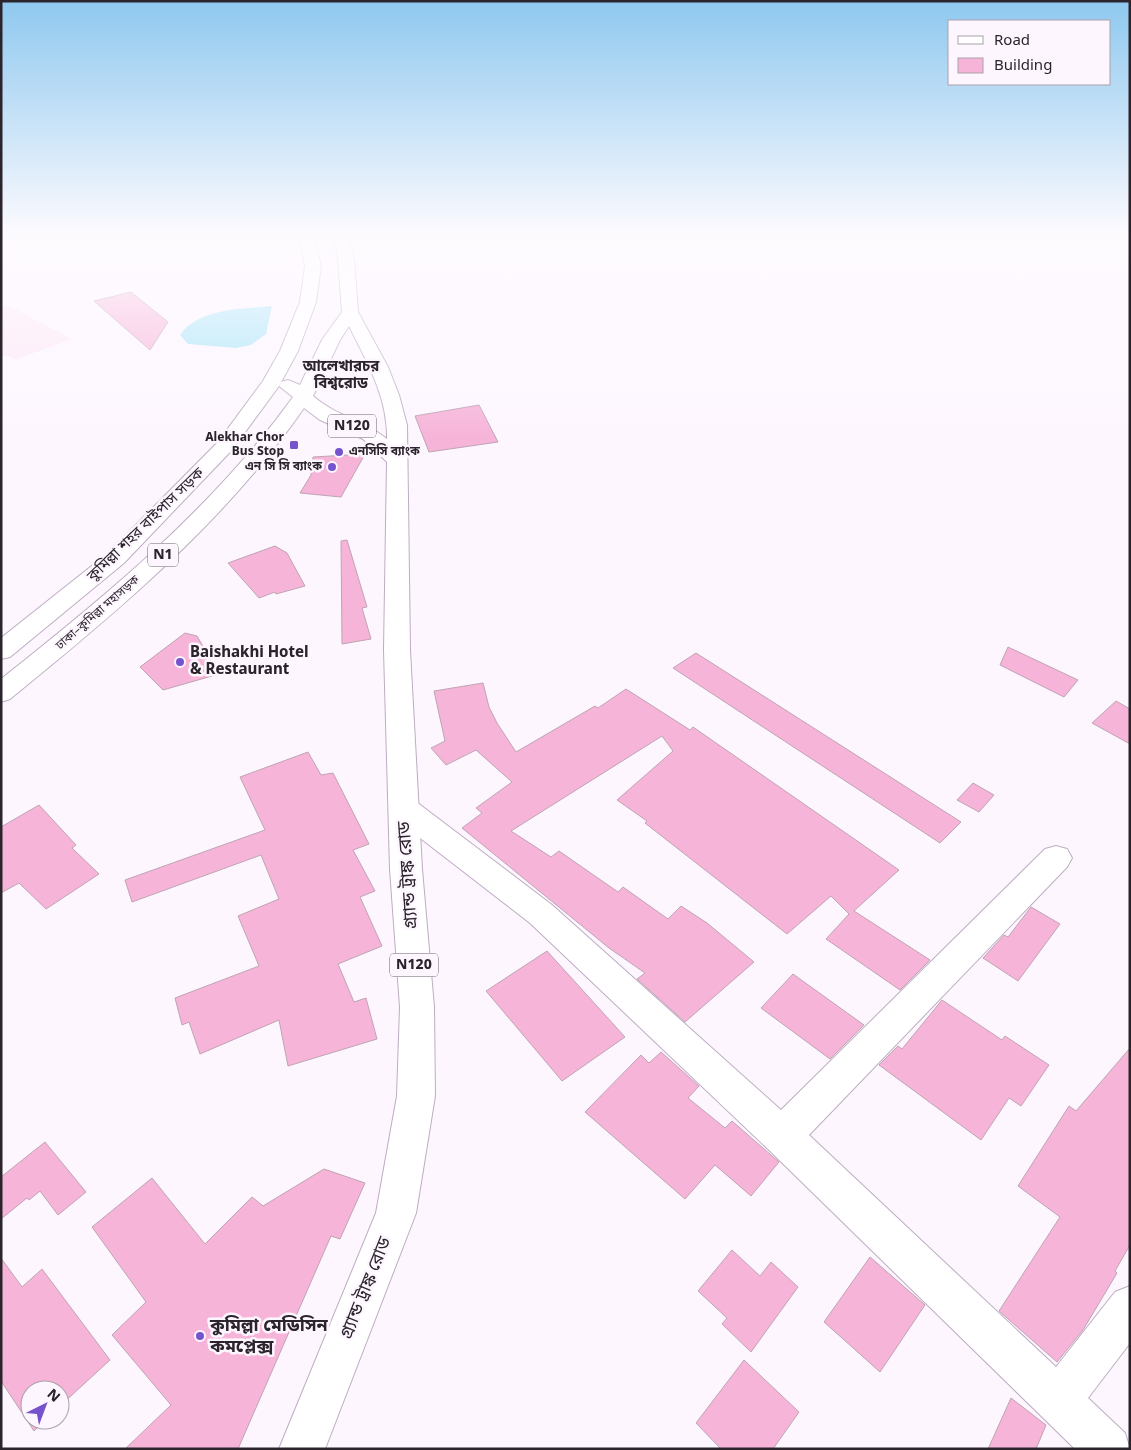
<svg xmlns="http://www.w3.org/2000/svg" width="1131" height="1450" viewBox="0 0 1131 1450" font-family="Georgia,'Noto Sans Bengali',serif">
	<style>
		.industrial { fill: #fde8f6 }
		.water { fill: #a8e5f9 }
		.building { fill: #f6b4d9; stroke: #bfa4b3 }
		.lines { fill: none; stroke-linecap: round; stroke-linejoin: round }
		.minor-casing { stroke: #beacc2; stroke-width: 2 }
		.highway-casing { stroke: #beacc2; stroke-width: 2 }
		.minor { fill: #fff; fill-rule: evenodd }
		.highway { fill: #fff; fill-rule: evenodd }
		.poi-dot { fill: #7553cd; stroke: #fdf6ff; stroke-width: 2 }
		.labels { text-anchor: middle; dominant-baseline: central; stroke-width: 5; stroke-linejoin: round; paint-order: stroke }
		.far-poi-label { font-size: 12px; font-weight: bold; fill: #2b242c; stroke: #fdf6ff; text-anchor: end }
		.far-street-label { font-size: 12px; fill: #2b242c; stroke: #fdf6ff }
		.shield { fill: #fdf6ff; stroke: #6a636b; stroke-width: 1 }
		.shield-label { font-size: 14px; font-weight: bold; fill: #2b242c }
		.far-quarter-label { font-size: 15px; font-weight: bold; fill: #2b242c; stroke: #fdf6ff }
		.street-label { font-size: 15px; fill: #2b242c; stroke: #fdf6ff }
		.poi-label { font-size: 15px; font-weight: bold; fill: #2b242c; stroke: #fdf6ff; text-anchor: start }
		.near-street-label { font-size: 18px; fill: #2b242c; stroke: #fdf6ff }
		.near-poi-label { font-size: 18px; font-weight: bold; fill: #2b242c; stroke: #fdf6ff; text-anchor: start }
	</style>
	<rect width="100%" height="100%" fill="#fdf6ff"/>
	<path class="industrial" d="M 1,305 L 7,305 L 72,339 L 17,359 L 1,355 Z"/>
	<path class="water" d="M 272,306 L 266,334 L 251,345 L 236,348 L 188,344 L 180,335 C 199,308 243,309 272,306 Z"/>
	<g class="building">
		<path d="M 131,292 L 168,322 L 150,350 L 94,301 Z"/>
		<path d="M 479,405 L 498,442 L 429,452 L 415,416 Z"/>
		<path d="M 365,454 L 341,497 L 300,493 L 311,475 L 313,457 Z"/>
		<path d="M 347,540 L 367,607 L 362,608 L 371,639 L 342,644 L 341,541 Z"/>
		<path d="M 275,546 L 287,553 L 305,586 L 276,594 L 275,592 L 259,598 L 228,563 Z"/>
		<path d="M 185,633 L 197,636 L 219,674 L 163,690 L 140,667 Z"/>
		<path d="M 1008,647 L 1078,680 L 1064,697 L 1000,665 Z"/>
		<path d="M 696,653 L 961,822 L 940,843 L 673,668 Z"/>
		<path d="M 483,683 L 489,707 L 497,723 L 516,752 L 595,706 L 598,708 L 626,689 L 690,730 L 693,727 L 899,870 L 854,911 L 930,960 L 900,990 L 826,939 L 849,914 L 831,896 L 787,934 L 645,823 L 647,821 L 617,800 L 673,751 L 662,736 L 511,831 L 551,857 L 559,851 L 618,892 L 623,887 L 668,919 L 681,906 L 707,923 L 754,962 L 685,1022 L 637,979 L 645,973 L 609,948 L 462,828 L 482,813 L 476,808 L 512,782 L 476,750 L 446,765 L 431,748 L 445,741 L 434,691 Z"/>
		<path d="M 1116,701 L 1130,709 L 1130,744 L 1092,723 Z"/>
		<path d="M 308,752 L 321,775 L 333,773 L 369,844 L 353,850 L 375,891 L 360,897 L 382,946 L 338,964 L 354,1002 L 366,998 L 377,1039 L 288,1066 L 279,1020 L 200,1054 L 189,1022 L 182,1025 L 175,998 L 259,966 L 238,916 L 279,899 L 261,855 L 132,902 L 125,880 L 265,830 L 240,777 Z"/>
		<path d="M 973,783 L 994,795 L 979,812 L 957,800 Z"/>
		<path d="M 39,805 L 76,845 L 72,848 L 99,874 L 46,909 L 19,883 L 1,893 L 1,827 Z"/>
		<path d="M 1031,907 L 1060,924 L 1018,981 L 983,958 L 1004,935 L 1008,937 Z"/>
		<path d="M 547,951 L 625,1037 L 562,1081 L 486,991 Z"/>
		<path d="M 793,974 L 864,1025 L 830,1059 L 761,1008 Z"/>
		<path d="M 942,1000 L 1002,1040 L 1005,1036 L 1049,1065 L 1021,1106 L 1009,1098 L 981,1140 L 879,1065 L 898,1046 L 902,1049 Z"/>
		<path d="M 1130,1048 L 1130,1245 L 1115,1271 L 1117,1273 L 1083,1330 L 1057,1362 L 999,1311 L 1060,1217 L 1018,1186 L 1069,1106 L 1076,1111 Z"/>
		<path d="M 661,1052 L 699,1086 L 688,1098 L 725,1128 L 732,1121 L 779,1162 L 751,1196 L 715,1165 L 685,1199 L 585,1112 L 641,1055 L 649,1063 Z"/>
		<path d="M 45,1142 L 86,1192 L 58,1215 L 40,1191 L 29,1200 L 27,1198 L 1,1219 L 1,1177 Z"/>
		<path d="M 324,1169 L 365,1183 L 340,1239 L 331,1236 L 238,1449 L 125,1449 L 171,1405 L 112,1335 L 146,1302 L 92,1227 L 152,1178 L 205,1244 L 252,1197 L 263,1206 Z"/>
		<path d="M 732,1250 L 760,1276 L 771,1262 L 798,1287 L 751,1352 L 722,1324 L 727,1318 L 698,1291 Z"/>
		<path d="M 870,1257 L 925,1305 L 880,1372 L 824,1322 Z"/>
		<path d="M 1,1258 L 22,1287 L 42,1269 L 110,1360 L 60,1406 L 60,1390 L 30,1390 L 30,1420 L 45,1420 L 34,1431 L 1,1381 Z"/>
		<path d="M 744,1360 L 799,1412 L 773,1449 L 721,1449 L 696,1423 Z"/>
		<path d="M 1011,1398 L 1046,1425 L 1036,1449 L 988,1449 Z"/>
	</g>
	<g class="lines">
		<defs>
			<path id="minor" d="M 404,798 L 415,801 L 552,905 L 781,1110 L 1045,849 L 1056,846 L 1067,849 L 1072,858 L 1067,867 L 809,1135 L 1056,1367 L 1115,1292 L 1130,1286 L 1130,1343 L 1088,1398 L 1125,1433 L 1130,1449 L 1075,1449 L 768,1149 L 530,923 L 393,817 L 389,809 L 393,801 Z"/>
			<g id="highway">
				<path d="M 299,235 L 313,235 L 321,266 L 316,302 L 298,351 L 279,386 L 232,450 L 124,563 L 10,657 L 1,659 L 1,638 L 108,553 L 218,442 L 263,381 L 280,351 L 300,302 L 305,266 Z"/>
				<path d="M 334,235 L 348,235 L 354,259 L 358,312 L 388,367 L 399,395 L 407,425 L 410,650 L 422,869 L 434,1007 L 435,1096 L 416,1213 L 325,1449 L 279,1449 L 376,1213 L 397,1096 L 400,1007 L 390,869 L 384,650 L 387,462 L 363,439 L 320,420 L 304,408 C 225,522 117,612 10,699 L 1,702 L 1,679 C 107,595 213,508 293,397 L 279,386 L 281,382 L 288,380 L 300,385 L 322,340 L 342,312 L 338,259 ZM 349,326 C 367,362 388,398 387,439 C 363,419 337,417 313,396 L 340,340 Z"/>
			</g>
		</defs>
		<use href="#minor" class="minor-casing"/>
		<use href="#highway" class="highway-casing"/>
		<use href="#minor" class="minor"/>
		<use href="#highway" class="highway"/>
	</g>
	<linearGradient id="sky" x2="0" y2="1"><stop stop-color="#8ec8ef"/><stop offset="0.54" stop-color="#fefbff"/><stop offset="1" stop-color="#fefbff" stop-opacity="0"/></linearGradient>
	<rect width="1131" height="438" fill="url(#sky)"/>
	<g class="poi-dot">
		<rect x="289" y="440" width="10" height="10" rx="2.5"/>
		<circle cx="339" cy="452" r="5"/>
		<circle cx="332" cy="467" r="5"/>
		<circle cx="180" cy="662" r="5"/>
		<circle cx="200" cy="1336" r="5"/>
	</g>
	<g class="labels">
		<g class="far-poi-label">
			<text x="284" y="438">Alekhar Chor<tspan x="284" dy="14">Bus Stop</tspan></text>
			<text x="349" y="452" text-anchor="start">এনসিসি ব্যাংক</text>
			<text x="322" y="467">এন সি সি ব্যাংক</text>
		</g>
		<g class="far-street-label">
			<text transform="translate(98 613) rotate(-41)">ঢাকা–কুমিল্লা মহাসড়ক</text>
		</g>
		<g class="shield">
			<rect x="328" y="414.5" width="48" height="23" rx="4"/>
			<rect x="148" y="543.5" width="30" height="23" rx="4"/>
			<rect x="390" y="953.5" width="48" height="23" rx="4"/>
		</g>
		<g class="shield-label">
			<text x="352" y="426">N120</text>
			<text x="163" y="555">N1</text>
			<text x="414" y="965">N120</text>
		</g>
		<g class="far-quarter-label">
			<text x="341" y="367">আলেখারচর<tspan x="341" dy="17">বিশ্বরোড</tspan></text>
		</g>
		<g class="street-label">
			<text transform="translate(146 525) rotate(-44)">কুমিল্লা শহর বাইপাস সড়ক</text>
		</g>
		<g class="poi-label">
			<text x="190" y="653">Baishakhi Hotel<tspan x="190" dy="17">&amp; Restaurant</tspan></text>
		</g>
		<g class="near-street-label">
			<text transform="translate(408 875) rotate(-94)">গ্র্যান্ড ট্রাঙ্ক রোড</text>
			<text transform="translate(366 1288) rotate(-68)">গ্র্যান্ড ট্রাঙ্ক রোড</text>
		</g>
		<g class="near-poi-label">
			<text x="210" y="1326">কুমিল্লা মেডিসিন<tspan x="210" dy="21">কমপ্লেক্স</tspan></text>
		</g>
	</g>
	<rect width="1131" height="1450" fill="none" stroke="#2b242c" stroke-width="5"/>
	<rect x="948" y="20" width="162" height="65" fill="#fdf6ff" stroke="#a9a2ab"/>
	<rect x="958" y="36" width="25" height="8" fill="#ffffff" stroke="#a9a2ab"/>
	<text x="994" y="45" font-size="15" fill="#2b242c">Road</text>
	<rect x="958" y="58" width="25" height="15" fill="#f6b4d9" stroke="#a9a2ab"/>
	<text x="994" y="70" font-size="15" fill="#2b242c">Building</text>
	<g transform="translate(45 1405) rotate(42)"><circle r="24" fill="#fdf6ff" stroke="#a9a2ab"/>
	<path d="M0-4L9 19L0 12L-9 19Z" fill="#7553cd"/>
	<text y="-8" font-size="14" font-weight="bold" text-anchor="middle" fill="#2b242c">N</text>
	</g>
</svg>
